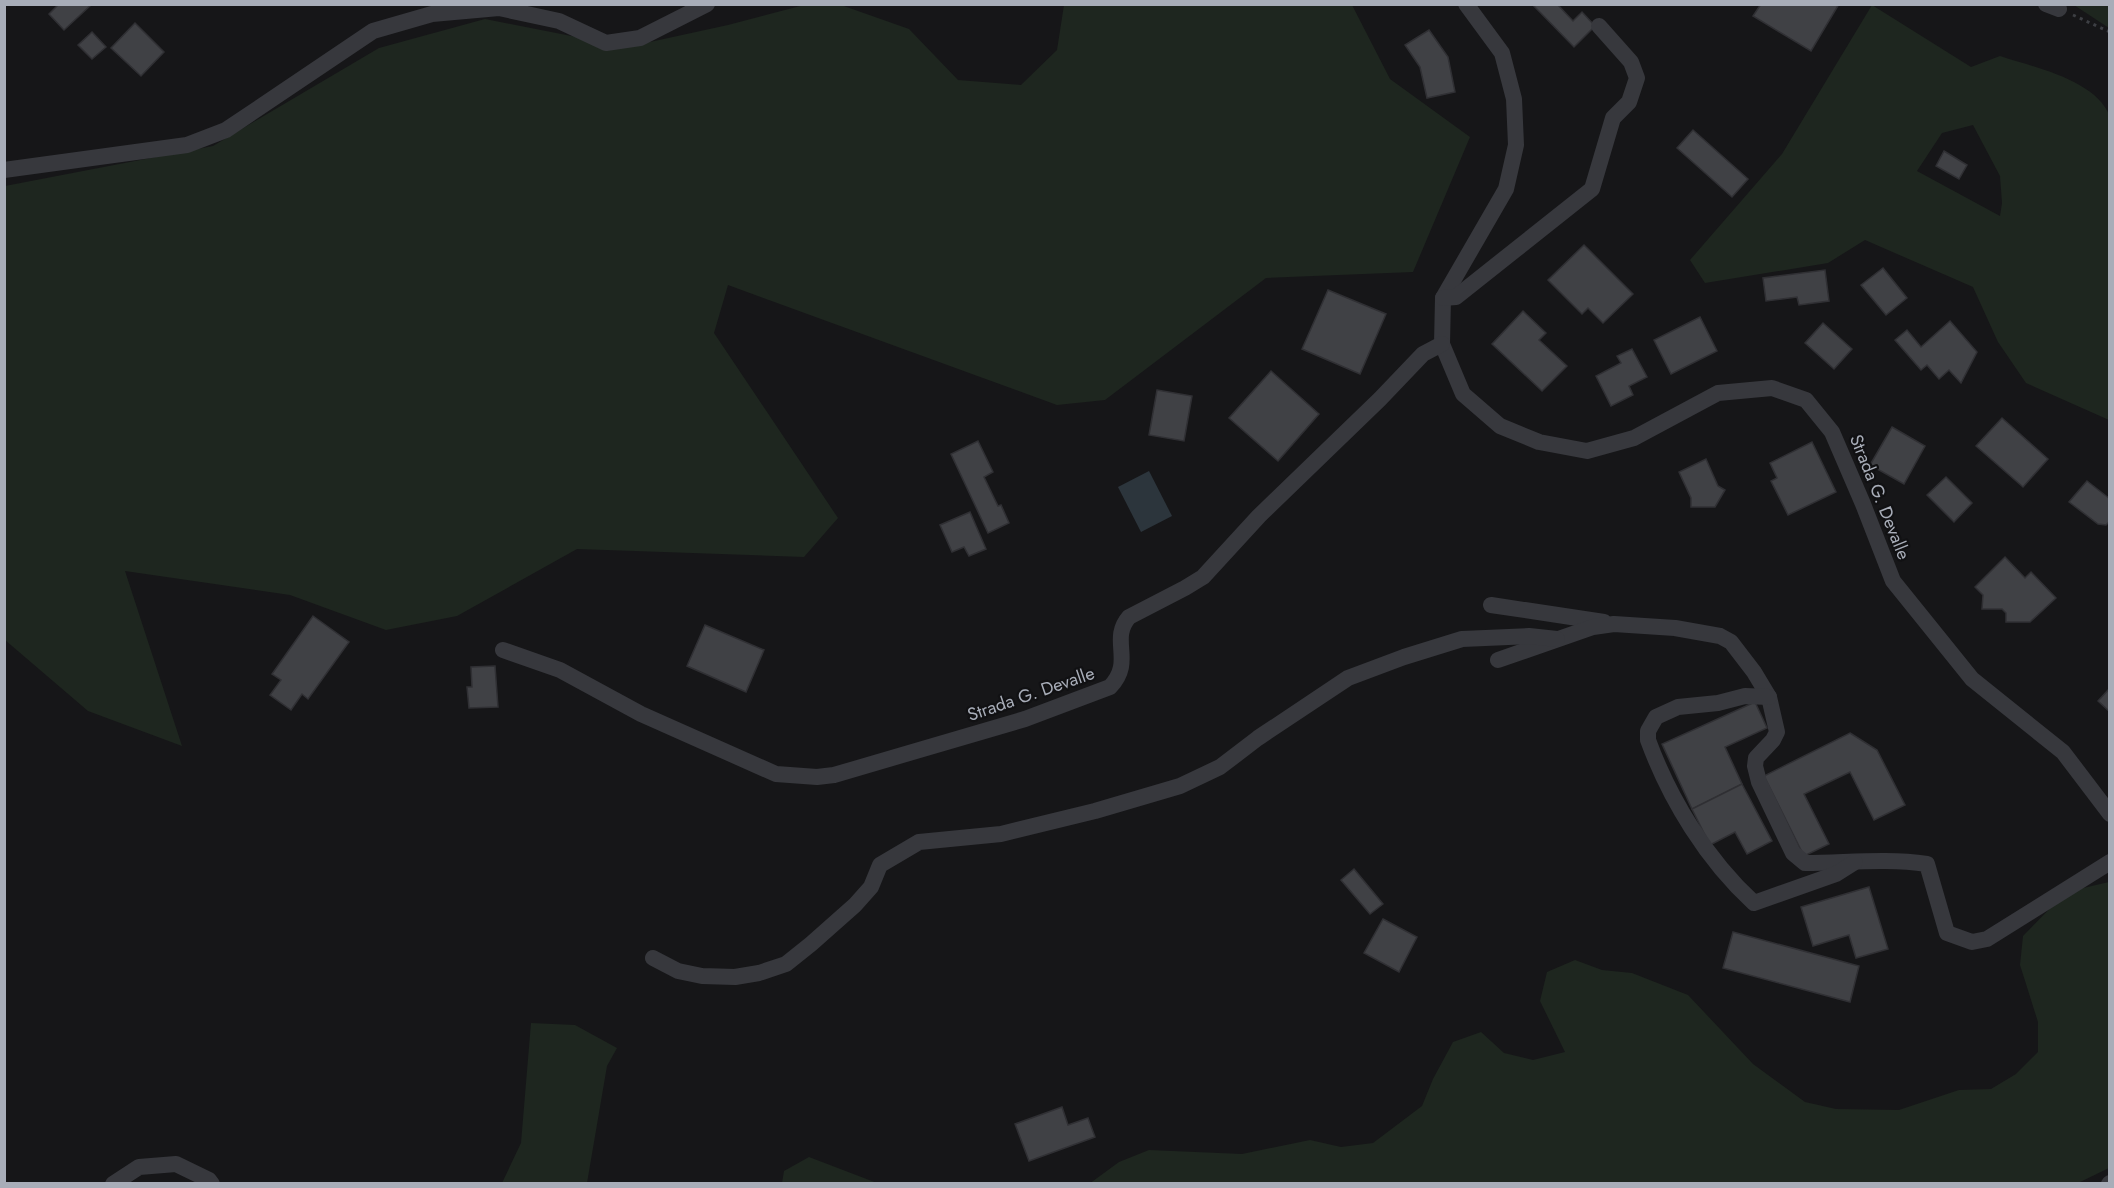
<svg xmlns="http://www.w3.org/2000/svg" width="2114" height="1188" viewBox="0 0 2114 1188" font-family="Jost,sans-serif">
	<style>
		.green { fill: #1e261f; fill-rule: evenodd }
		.water { fill: #2c353c }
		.building { fill: #404145; stroke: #303034; stroke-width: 1.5 }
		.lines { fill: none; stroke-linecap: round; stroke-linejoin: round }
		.path { stroke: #3d3f44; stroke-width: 3; stroke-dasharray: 3 4.5; stroke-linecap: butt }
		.minor { stroke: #37383d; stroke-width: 16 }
		.labels { text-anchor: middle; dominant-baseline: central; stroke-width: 4.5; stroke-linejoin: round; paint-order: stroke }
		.street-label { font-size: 18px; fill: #a8adb8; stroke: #111113 }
	</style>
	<rect width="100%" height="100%" fill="#161618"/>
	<g class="green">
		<path d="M 804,5 L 841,5 L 909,29 L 958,80 L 1021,85 L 1057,50 L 1064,5 L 1352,5 L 1390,79 L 1470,137 L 1413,272 L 1266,278 L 1105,400 L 1057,405 L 728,285 L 714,333 L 838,518 L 804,557 L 577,549 L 457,616 L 386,630 L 290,595 L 125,571 L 182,746 L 88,711 L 5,640 L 5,186 L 213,146 L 379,48 L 485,19 L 627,47 L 728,25 Z"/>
		<path d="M 1872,5 L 1971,67 L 2000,56 C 2033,67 2097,80 2110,117 L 2109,420 L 2026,383 L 1998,342 L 1973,287 L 1865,240 L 1828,263 L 1705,283 L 1690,260 L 1782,154 ZM 1973,125 L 2000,176 L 2002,203 L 2000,216 L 1917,171 L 1942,133 Z"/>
		<path d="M 2074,5 L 2109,5 L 2109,28 Z"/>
		<path d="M 2109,882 L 2109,1168 L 2078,1183 L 1089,1184 L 1119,1162 L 1149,1150 L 1242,1154 L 1310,1140 L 1341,1147 L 1373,1143 L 1422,1106 L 1433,1079 L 1453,1042 L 1481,1032 L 1504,1053 L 1533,1060 L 1565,1052 L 1540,1001 L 1547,972 L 1575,960 L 1602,970 L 1632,973 L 1688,995 L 1753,1064 L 1805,1102 L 1836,1109 L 1899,1110 L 1959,1090 L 1991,1089 L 2016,1074 L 2038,1052 L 2038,1022 L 2020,965 L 2023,936 L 2066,892 Z"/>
		<path d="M 531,1023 L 575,1025 L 617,1048 L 607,1066 L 587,1183 L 502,1183 L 521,1143 Z"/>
		<path d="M 809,1157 L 877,1183 L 782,1183 L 784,1171 Z"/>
	</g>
	<path class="water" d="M 1149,471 L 1172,516 L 1141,532 L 1118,487 Z"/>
	<g class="building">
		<path d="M 59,4 L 92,4 L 64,30 L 49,14 Z"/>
		<path d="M 1532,4 L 1557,4 L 1573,21 L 1582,12 L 1595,26 L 1574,47 Z"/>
		<path d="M 1761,4 L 1839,4 L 1811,51 L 1753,16 Z"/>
		<path d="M 135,23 L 164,52 L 141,76 L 111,48 Z"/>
		<path d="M 1429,30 L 1448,57 L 1455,92 L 1427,98 L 1420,67 L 1405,45 Z"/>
		<path d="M 92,32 L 106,47 L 92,59 L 78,45 Z"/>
		<path d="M 1693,130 L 1748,179 L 1732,197 L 1677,148 Z"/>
		<path d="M 1944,151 L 1967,165 L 1959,179 L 1936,166 Z"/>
		<path d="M 1584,245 L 1633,294 L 1603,323 L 1588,308 L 1582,314 L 1548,280 Z"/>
		<path d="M 1883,268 L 1907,298 L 1886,315 L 1861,285 Z"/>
		<path d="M 1825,270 L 1829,301 L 1799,305 L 1797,297 L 1766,301 L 1763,278 Z"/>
		<path d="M 1328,290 L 1386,314 L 1360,374 L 1302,349 Z"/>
		<path d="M 1523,311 L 1546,333 L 1539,340 L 1567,366 L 1542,391 L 1492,344 Z"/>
		<path d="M 1700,317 L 1717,351 L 1671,374 L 1654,340 Z"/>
		<path d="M 1950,321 L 1977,352 L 1961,383 L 1949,370 L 1939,379 L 1927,365 L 1921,370 L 1895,340 L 1907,330 L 1921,347 Z"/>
		<path d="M 1823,323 L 1852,349 L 1834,369 L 1805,343 Z"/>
		<path d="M 1632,349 L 1647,377 L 1629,386 L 1633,395 L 1611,406 L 1596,376 L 1621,363 L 1617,356 Z"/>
		<path d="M 1271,371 L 1319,414 L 1278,461 L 1229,418 Z"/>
		<path d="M 1157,390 L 1192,396 L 1184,441 L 1149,435 Z"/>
		<path d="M 2002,418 L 2048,459 L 2023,487 L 1976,446 Z"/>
		<path d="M 1892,427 L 1925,446 L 1904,484 L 1870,465 Z"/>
		<path d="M 978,441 L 993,472 L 984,477 L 998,506 L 1001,505 L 1009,523 L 988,533 L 951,454 Z"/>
		<path d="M 1812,442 L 1836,492 L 1788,515 L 1771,481 L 1777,478 L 1770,463 Z"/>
		<path d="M 1706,459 L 1718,486 L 1725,490 L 1715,507 L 1691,507 L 1691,498 L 1679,472 Z"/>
		<path d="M 1946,477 L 1972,503 L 1954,522 L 1927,495 Z"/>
		<path d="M 2087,481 L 2110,499 L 2110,521 L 2106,525 L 2098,524 L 2069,502 Z"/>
		<path d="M 970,512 L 986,549 L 969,556 L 964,547 L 952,552 L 940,525 Z"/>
		<path d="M 2005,557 L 2025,578 L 2031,572 L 2056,598 L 2030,622 L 2006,622 L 2006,613 L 2002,609 L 1982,609 L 1983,595 L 1975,587 Z"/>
		<path d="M 313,616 L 349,642 L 308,699 L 302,694 L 291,710 L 270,695 L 281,680 L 272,674 Z"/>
		<path d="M 705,625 L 764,650 L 746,692 L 687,666 Z"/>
		<path d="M 495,666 L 498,707 L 469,708 L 467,687 L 472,687 L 471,667 Z"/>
		<path d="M 2110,688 L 2110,712 L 2098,701 Z"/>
		<path d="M 1755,702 L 1767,728 L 1725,747 L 1742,784 L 1692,809 L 1662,744 Z"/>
		<path d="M 1850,733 L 1877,750 L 1905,805 L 1874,820 L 1850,772 L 1804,794 L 1829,844 L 1804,856 L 1764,776 Z"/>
		<path d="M 1742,784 L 1772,841 L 1747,854 L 1735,832 L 1710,845 L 1692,809 Z"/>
		<path d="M 1354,869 L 1383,904 L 1370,914 L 1341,880 Z"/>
		<path d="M 1869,887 L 1888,949 L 1856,958 L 1849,935 L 1813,946 L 1801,907 Z"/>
		<path d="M 1383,919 L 1417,937 L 1399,972 L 1364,953 Z"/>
		<path d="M 1733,932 L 1859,966 L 1850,1002 L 1723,968 Z"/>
		<path d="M 1062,1107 L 1068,1125 L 1088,1118 L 1095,1137 L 1029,1161 L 1015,1124 Z"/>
	</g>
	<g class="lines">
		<path class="path" d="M 2073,15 L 2110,32"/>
		<g class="minor">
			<path d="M 1466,4 L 1502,53 L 1514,99 L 1516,145 L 1506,189 L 1443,298 L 1442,344 L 1463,394 L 1500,426 L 1539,442 L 1587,451 L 1634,438 L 1718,393 L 1772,388 L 1806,400 L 1832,432 L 1863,504 L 1893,581 L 1972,679 L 2063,752 L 2110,814"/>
			<path d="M 2046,4 L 2059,9"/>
			<path d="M 4,170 L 187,145 L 226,130 L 373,31 L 432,14 L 499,8 L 559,21 L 606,43 L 640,38 L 707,4"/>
			<path d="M 1443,298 L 1456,297 L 1592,189 L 1613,118 L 1629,102 L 1637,78 L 1631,62 L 1599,26"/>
			<path d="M 1491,605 L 1604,622"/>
			<path d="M 503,650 L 560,670 L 641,714 L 776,774 L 817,777 L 834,775 L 1025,719 L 1110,687 C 1135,661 1109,640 1129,617 L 1185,588 L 1203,577 L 1259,516 L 1380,399 L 1423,354 L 1442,344"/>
			<path d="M 1498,660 L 1593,627 L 1614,624 L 1675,628 L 1720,636 L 1731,642 L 1754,672 L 1769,697 L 1777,732 L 1773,740 L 1756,758 L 1755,766 L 1759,782 L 1793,853 L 1805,863 C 1846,863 1886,858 1927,864 L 1947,933 L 1972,942 L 1987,939 L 2110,862"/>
			<path d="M 1769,697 L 1745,696 L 1718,703 L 1678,707 L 1656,717 L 1648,731 L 1648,740 C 1670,800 1707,860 1754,903 L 1836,874 L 1855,862"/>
			<path d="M 653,958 L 678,971 L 702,976 L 735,977 L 759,973 L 786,964 L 811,944 L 855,905 L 871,887 L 880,865 L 919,842 L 1001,834 L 1095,811 L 1180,786 L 1220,767 L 1258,738 L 1348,678 L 1404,657 L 1462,639 L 1529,636 L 1557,639"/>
			<path d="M 113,1184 L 139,1167 L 176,1164 L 209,1180 L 212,1184"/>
			<path d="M 2109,1184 L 2110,1183"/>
		</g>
	</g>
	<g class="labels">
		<g class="street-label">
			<text transform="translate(1880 497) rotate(68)">Strada G. Devalle</text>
			<text transform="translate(1031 694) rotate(-19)">Strada G. Devalle</text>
		</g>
	</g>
	<rect width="2114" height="1188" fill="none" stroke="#a8adb8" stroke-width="12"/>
</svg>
